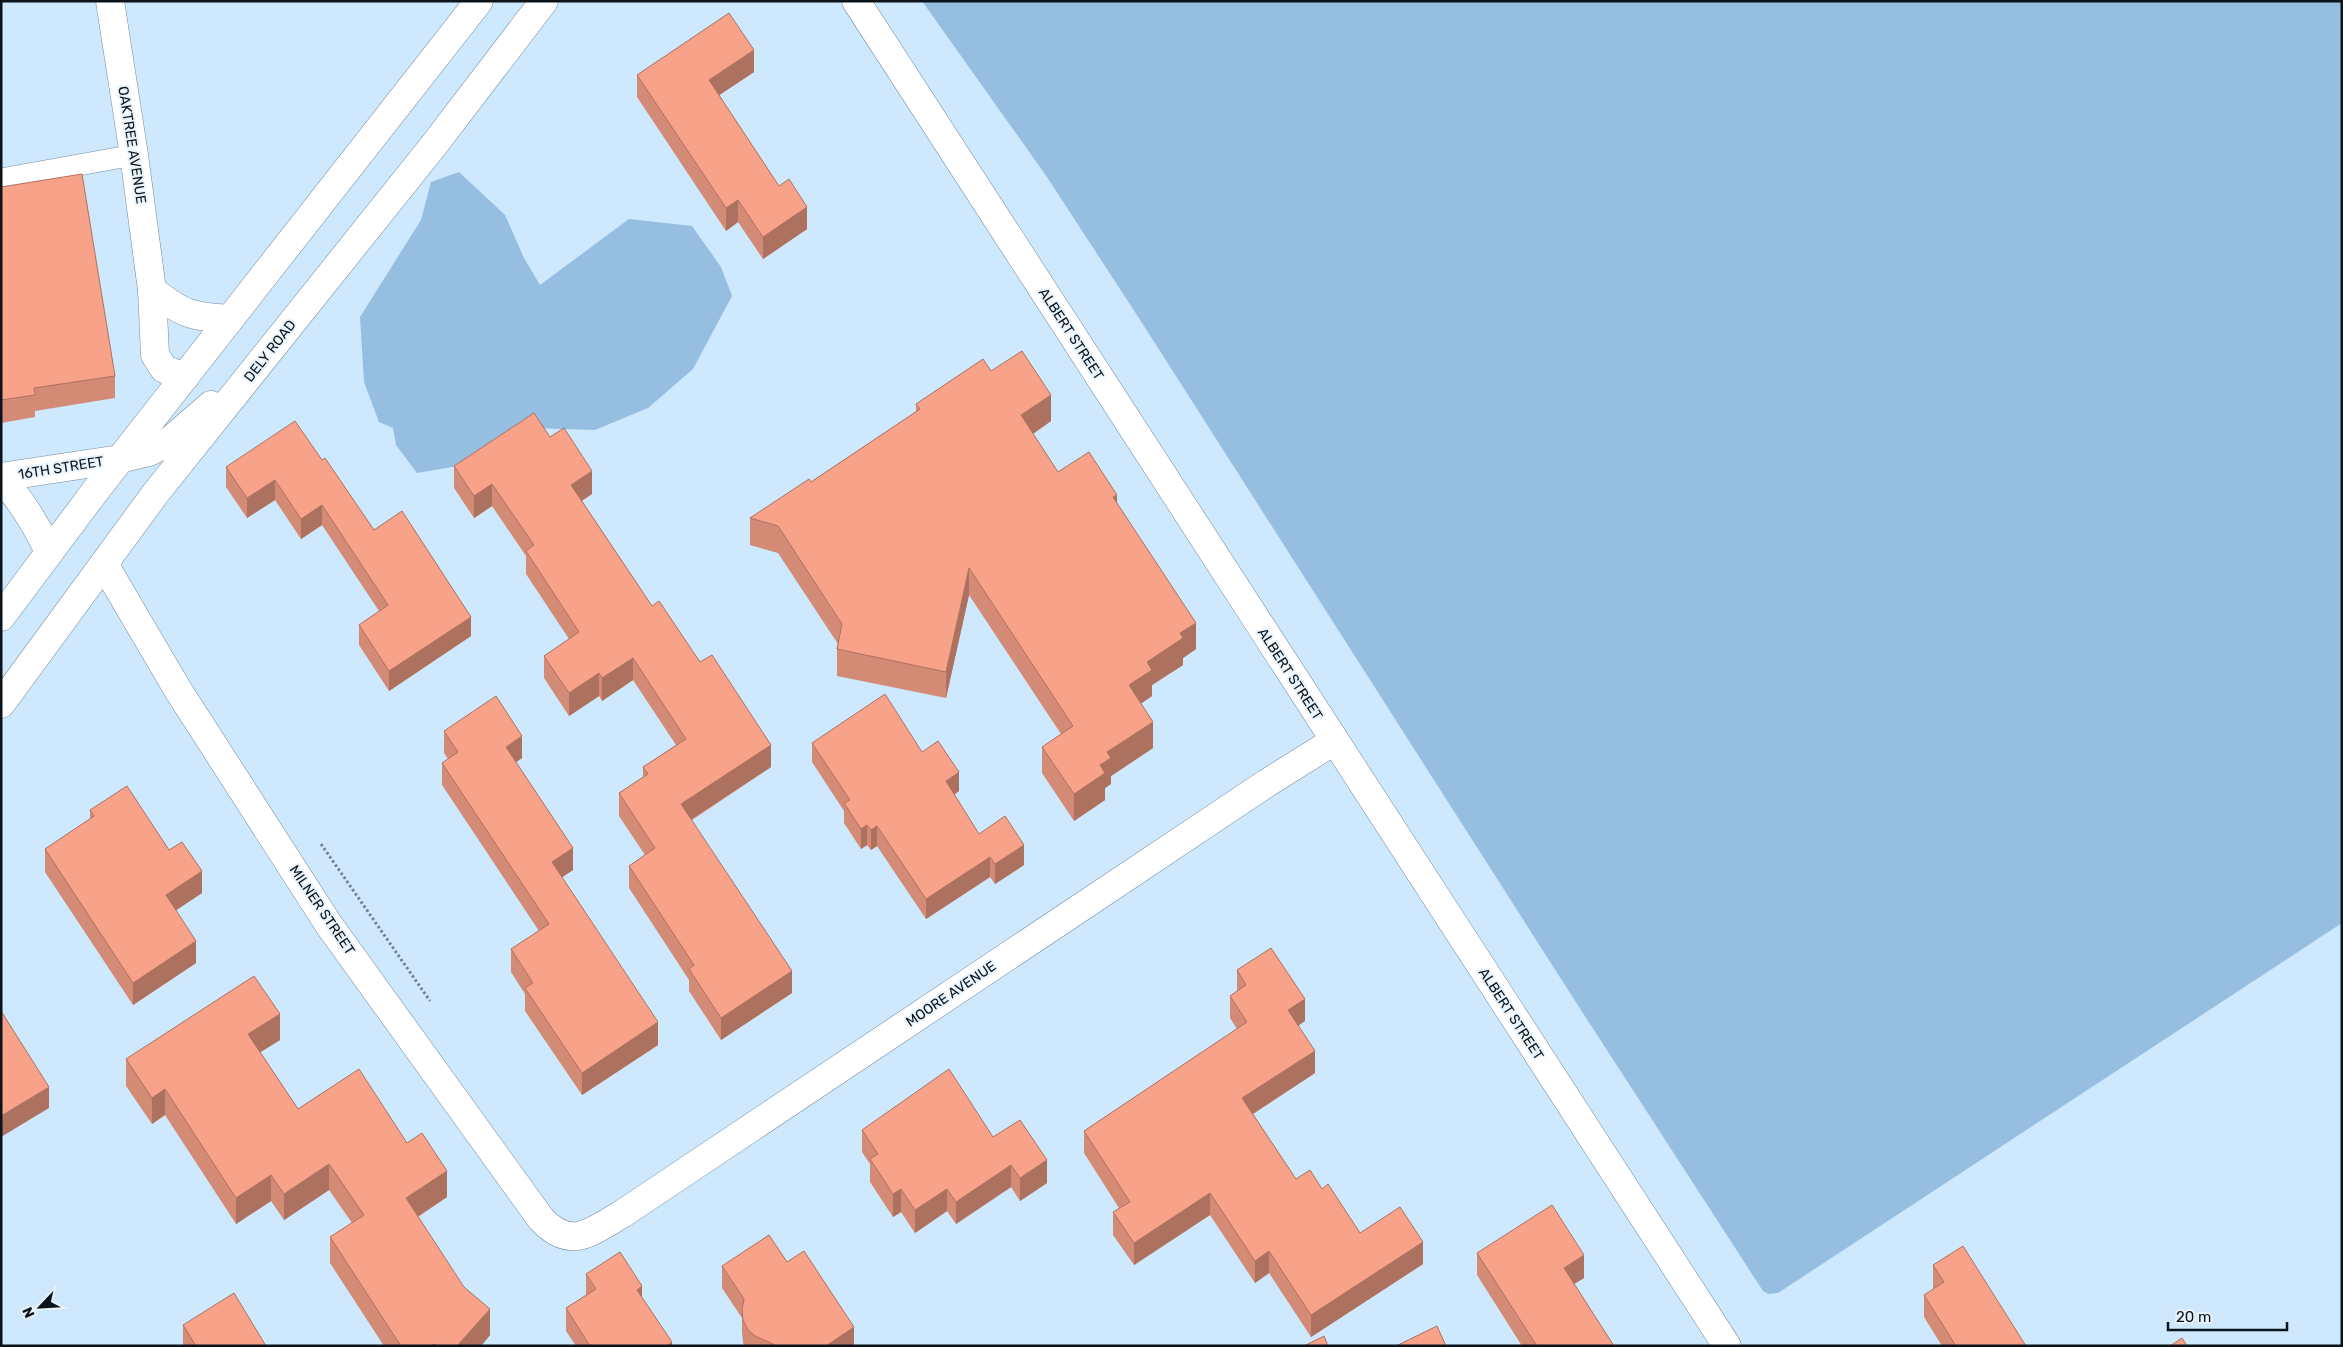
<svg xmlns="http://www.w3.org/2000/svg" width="2343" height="1347" viewBox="0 0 2343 1347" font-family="Rubik,sans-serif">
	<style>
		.green { fill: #95bee0 }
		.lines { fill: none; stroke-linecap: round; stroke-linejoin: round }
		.service-casing { stroke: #738a9e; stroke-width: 22 }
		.minor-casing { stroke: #738a9e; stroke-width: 29 }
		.secondary-casing { stroke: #738a9e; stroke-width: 29 }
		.path { stroke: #728493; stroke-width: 3; stroke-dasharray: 2.5 2.5; stroke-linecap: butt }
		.service { stroke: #fff; stroke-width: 21 }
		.minor { stroke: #fff; stroke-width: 28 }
		.secondary { stroke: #fff; stroke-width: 28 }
		.wall { fill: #d48b76 }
		.shaded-wall { fill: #ad7160 }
		.building { fill: #f7a289; stroke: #ad7160 }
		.labels { text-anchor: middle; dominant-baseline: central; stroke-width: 4; stroke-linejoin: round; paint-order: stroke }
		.street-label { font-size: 14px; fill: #0b141b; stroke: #e8f3fb }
	</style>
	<rect width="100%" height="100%" fill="#cee8fd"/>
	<g class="green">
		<path d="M 922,1 L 2342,1 L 2342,923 L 1778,1293 L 1768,1294 L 1763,1291 L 1570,993 L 1144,326 L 1047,177 Z"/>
		<path d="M 459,172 L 505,215 L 524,258 L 540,285 L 629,219 L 692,226 L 721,267 L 732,296 L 693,369 L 648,408 L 595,430 L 533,428 L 475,463 L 417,473 L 396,445 L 393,428 L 379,422 L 364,382 L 360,317 L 421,220 L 431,182 Z"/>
	</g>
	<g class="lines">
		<defs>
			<path id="service" d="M 1,179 L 134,155"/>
			<g id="minor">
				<path d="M 110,1 L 134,155 L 152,290 L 155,355 L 164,369 L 185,377"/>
				<path d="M 856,1 L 1727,1346"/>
				<path d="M 152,290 C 182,314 192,317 230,319"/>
				<path d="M 1,477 L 120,459"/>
				<path d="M 104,564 L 178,690 L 329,925 L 541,1219 C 571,1251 591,1232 622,1214 L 1267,783 L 1334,741"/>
			</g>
			<g id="secondary">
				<path d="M 120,459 L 149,452 L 167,443 L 211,405"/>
				<path d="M 1,478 C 22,501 36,524 49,552"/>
				<path d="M 1,617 L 96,490 L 479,1"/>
				<path d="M 1,704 L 155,494 L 434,145 L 544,1"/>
			</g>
		</defs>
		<use href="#service" class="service-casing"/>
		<use href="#minor" class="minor-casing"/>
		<use href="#secondary" class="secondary-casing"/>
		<path class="path" d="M 321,844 L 430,1001"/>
		<use href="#service" class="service"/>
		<use href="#minor" class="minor"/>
		<use href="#secondary" class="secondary"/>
	</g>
	<g class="wall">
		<path d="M 754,72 L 719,95 L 807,229 L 763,259 L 738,222 L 726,231 L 637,97 L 637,75 Z"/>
		<path d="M 1,187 L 115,376 L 115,398 L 35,411 L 35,417 L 1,423 Z"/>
		<path d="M 991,371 L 1051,421 L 1033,434 L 1058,472 L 1117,503 L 1196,649 L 1183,658 L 1183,665 L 1152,685 L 1152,696 L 1141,703 L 1153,748 L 1111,776 L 1111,784 L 1105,788 L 1105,800 L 1074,821 L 1042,773 L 1042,747 L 1061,734 L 969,595 L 946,698 L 837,676 L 837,649 L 838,644 L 778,553 L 750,545 L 750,518 L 811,482 L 916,412 L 916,404 Z"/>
		<path d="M 550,437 L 592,494 L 582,501 L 652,606 L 700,662 L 771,767 L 692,820 L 792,993 L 721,1040 L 689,991 L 689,980 L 629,888 L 629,866 L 645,855 L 619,816 L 619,793 L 643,777 L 643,767 L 676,745 L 633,680 L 602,701 L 599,696 L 569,716 L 544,678 L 544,656 L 569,639 L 526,574 L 526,556 L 492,506 L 474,518 L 454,488 L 454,466 Z"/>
		<path d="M 322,460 L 374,530 L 471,636 L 389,691 L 359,645 L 359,625 L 379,611 L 322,525 L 301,539 L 275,500 L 247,518 L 226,487 L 226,467 Z"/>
		<path d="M 444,731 L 522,758 L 516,762 L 573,870 L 562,877 L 658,1045 L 582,1095 L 525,1011 L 525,994 L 511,972 L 511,949 L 539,931 L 442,785 L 442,763 L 448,759 L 444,753 Z"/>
		<path d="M 812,743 L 922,752 L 959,791 L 954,795 L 979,834 L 1024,865 L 995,884 L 990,877 L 926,919 L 877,846 L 871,850 L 867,845 L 861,849 L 844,823 L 844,811 L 812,762 Z"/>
		<path d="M 90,810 L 169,850 L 202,893 L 176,910 L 196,963 L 133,1005 L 45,872 L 45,849 L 90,819 Z"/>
		<path d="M 1237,970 L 1305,1021 L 1298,1026 L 1315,1073 L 1253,1114 L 1296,1179 L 1322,1189 L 1360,1233 L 1423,1264 L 1311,1337 L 1269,1273 L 1255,1283 L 1210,1215 L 1134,1265 L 1113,1235 L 1113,1212 L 1119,1208 L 1084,1153 L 1084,1131 L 1237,1029 L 1230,1018 L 1230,996 L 1237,991 Z"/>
		<path d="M 280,1040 L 260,1052 L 298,1109 L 407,1143 L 447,1197 L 418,1217 L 490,1335 L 481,1346 L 384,1346 L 330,1263 L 330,1237 L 352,1223 L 329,1190 L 284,1220 L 271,1201 L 236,1224 L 165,1115 L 152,1124 L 126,1086 L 126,1059 Z"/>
		<path d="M 862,1130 L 993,1137 L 1047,1183 L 1020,1201 L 1011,1187 L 956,1224 L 947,1211 L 915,1233 L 901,1212 L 893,1217 L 870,1182 L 870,1164 L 862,1152 Z"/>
		<path d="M 1477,1253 L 1584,1278 L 1574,1284 L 1614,1346 L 1522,1346 L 1477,1275 Z"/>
		<path d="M 787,1262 L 854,1346 L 745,1346 L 743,1343 L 742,1332 L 742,1318 L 722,1288 L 722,1266 Z"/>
		<path d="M 1933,1265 L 2026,1346 L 1942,1346 L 1924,1317 L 1924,1295 L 1934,1289 L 1933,1288 Z"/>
		<path d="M 586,1274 L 642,1298 L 672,1346 L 576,1346 L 566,1331 L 566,1308 L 586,1295 Z"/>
		<path d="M 183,1325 L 266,1346 L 183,1346 Z"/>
	</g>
	<g class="shaded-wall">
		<path d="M 754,50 L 754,72 L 709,102 L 709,80 Z"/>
		<path d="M 738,200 L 738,222 L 726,231 L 726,208 Z"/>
		<path d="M 807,207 L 807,229 L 763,259 L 763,237 Z"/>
		<path d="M 1051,395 L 1051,421 L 1021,442 L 1021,415 Z"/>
		<path d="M 592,471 L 592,494 L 571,507 L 571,485 Z"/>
		<path d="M 275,480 L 275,500 L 247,518 L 247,498 Z"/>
		<path d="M 492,484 L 492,506 L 474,518 L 474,496 Z"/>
		<path d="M 1117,495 L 1117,521 L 1113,497 Z"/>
		<path d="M 322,505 L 322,525 L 301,539 L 301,519 Z"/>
		<path d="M 969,568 L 969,595 L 946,698 L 946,672 Z"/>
		<path d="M 471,617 L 471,636 L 389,691 L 389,671 Z"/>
		<path d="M 1196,623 L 1196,649 L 1183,658 L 1183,665 L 1152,685 L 1152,696 L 1129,712 L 1129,685 L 1147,662 L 1180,633 Z"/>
		<path d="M 633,658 L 633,680 L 602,701 L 602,678 Z"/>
		<path d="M 599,673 L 599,696 L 569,716 L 569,693 Z"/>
		<path d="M 1153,722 L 1153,748 L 1111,776 L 1111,784 L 1105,788 L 1105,800 L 1074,821 L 1074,794 L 1100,765 L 1107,752 Z"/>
		<path d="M 522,736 L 522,758 L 506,769 L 506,747 Z"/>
		<path d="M 771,745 L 771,767 L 681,826 L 681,804 Z"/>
		<path d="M 959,772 L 959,791 L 946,800 L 946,781 Z"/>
		<path d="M 867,825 L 867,845 L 861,849 L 861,829 Z"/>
		<path d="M 877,826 L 877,846 L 871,850 L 871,830 Z"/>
		<path d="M 1024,845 L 1024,865 L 995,884 L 995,864 Z"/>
		<path d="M 573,848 L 573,870 L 552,884 L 552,862 Z"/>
		<path d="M 990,857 L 990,877 L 926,919 L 926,899 Z"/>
		<path d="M 202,871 L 202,893 L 166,917 L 166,895 Z"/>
		<path d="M 196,941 L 196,963 L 133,1005 L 133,983 Z"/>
		<path d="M 792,971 L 792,993 L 721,1040 L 721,1018 Z"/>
		<path d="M 1305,999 L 1305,1021 L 1288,1032 L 1288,1010 Z"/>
		<path d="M 280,1014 L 280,1040 L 248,1060 L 248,1034 Z"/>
		<path d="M 658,1022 L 658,1045 L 582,1095 L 582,1073 Z"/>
		<path d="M 1315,1051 L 1315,1073 L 1242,1121 L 1242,1098 Z"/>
		<path d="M 49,1087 L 49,1108 L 1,1137 L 1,1116 Z"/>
		<path d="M 165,1089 L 165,1115 L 152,1124 L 152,1098 Z"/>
		<path d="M 1047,1160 L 1047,1183 L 1020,1201 L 1020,1178 Z"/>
		<path d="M 329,1164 L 329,1190 L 284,1220 L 284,1194 Z"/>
		<path d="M 1011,1165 L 1011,1187 L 956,1224 L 956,1202 Z"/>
		<path d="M 447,1171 L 447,1197 L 406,1224 L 406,1198 Z"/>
		<path d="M 271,1175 L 271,1201 L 236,1224 L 236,1198 Z"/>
		<path d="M 901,1189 L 901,1212 L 893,1217 L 893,1194 Z"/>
		<path d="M 947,1189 L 947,1211 L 915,1233 L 915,1210 Z"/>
		<path d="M 1210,1193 L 1210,1215 L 1134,1265 L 1134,1243 Z"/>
		<path d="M 1423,1242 L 1423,1264 L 1311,1337 L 1311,1315 Z"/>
		<path d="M 1269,1251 L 1269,1273 L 1255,1283 L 1255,1261 Z"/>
		<path d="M 1584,1255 L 1584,1278 L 1564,1290 L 1564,1268 Z"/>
		<path d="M 642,1286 L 642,1308 L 637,1290 Z"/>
		<path d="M 490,1309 L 490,1335 L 481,1346 L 457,1346 Z"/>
		<path d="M 854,1327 L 854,1346 L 826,1346 Z"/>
		<path d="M 672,1342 L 672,1346 L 666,1346 L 666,1345 Z"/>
	</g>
	<g class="building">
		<path d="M 729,13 L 754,50 L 709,80 L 779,186 L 789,179 L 807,207 L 763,237 L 738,200 L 726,208 L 637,75 Z"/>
		<path d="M 82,174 L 115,376 L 34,388 L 35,395 L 1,400 L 1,187 Z"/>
		<path d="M 1022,351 L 1051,395 L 1021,415 L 1058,472 L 1089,452 L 1117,495 L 1113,497 L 1196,623 L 1180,633 L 1183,638 L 1147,662 L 1152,670 L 1129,685 L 1153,722 L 1107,752 L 1111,758 L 1100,765 L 1105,773 L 1074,794 L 1042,747 L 1073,726 L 969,568 L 946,672 L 837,649 L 842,624 L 778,526 L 750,518 L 809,479 L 811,482 L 920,409 L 916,404 L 983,359 L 991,371 Z"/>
		<path d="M 534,413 L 550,437 L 564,428 L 592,471 L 571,485 L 652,606 L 659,601 L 700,662 L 712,655 L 771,745 L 681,804 L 792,971 L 721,1018 L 689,969 L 694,965 L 629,866 L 655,848 L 619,793 L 648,774 L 643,767 L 686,739 L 633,658 L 602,678 L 599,673 L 569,693 L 544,656 L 579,632 L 526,551 L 534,545 L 492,484 L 474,496 L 454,466 Z"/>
		<path d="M 295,421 L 322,460 L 325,458 L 374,530 L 402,511 L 471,617 L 389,671 L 359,625 L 388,605 L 322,505 L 301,519 L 275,480 L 247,498 L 226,467 Z"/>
		<path d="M 885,694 L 922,752 L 938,741 L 959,772 L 946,781 L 979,834 L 1005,816 L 1024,845 L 995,864 L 990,857 L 926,899 L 877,826 L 871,830 L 867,825 L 861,829 L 844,803 L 850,800 L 812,743 Z"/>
		<path d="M 496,696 L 522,736 L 506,747 L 573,848 L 552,862 L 658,1022 L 582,1073 L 525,988 L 533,983 L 511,949 L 549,924 L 442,763 L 458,752 L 444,731 Z"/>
		<path d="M 127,786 L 169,850 L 182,842 L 202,871 L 166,895 L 196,941 L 133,983 L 45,849 L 94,816 L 90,810 Z"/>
		<path d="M 1271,948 L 1305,999 L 1288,1010 L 1315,1051 L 1242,1098 L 1296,1179 L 1310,1170 L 1322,1189 L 1328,1184 L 1360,1233 L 1400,1207 L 1423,1242 L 1311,1315 L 1269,1251 L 1255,1261 L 1210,1193 L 1134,1243 L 1113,1212 L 1130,1202 L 1084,1131 L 1247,1022 L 1230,996 L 1246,985 L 1237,970 Z"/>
		<path d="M 254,976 L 280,1014 L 248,1034 L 298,1109 L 359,1069 L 407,1143 L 422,1133 L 447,1171 L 406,1198 L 464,1287 L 490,1309 L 457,1346 L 437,1346 L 435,1344 L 431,1346 L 401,1346 L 330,1237 L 364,1215 L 329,1164 L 284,1194 L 271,1175 L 236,1198 L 165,1089 L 152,1098 L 126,1059 Z"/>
		<path d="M 1,1011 L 49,1087 L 1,1116 Z"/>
		<path d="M 949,1069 L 993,1137 L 1020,1120 L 1047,1160 L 1020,1178 L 1011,1165 L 956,1202 L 947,1189 L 915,1210 L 901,1189 L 893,1194 L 870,1159 L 878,1154 L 862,1130 Z"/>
		<path d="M 1552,1205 L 1584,1255 L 1564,1268 L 1614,1346 L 1537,1346 L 1477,1253 Z"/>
		<path d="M 769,1235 L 787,1262 L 804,1251 L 854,1327 L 826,1346 L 775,1346 L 773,1344 L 755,1336 L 748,1330 L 743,1320 L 742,1310 L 744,1299 L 722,1266 Z"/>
		<path d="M 1963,1246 L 2026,1346 L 1956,1346 L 1924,1295 L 1944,1282 L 1933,1265 Z"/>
		<path d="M 620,1252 L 642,1286 L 637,1290 L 672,1342 L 667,1346 L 590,1346 L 566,1308 L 596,1289 L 586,1274 Z"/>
		<path d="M 234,1293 L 266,1346 L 196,1346 L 183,1325 Z"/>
		<path d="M 1437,1326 L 1446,1346 L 1396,1346 Z"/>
		<path d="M 1324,1336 L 1328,1346 L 1304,1346 Z"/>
		<path d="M 2182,1338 L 2187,1346 L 2170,1346 Z"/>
	</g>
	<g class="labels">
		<g class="street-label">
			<text transform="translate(132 145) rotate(81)">OAKTREE AVENUE</text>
			<text transform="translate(1071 334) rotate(57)">ALBERT STREET</text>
			<text transform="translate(270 351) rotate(-52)">DELY ROAD</text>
			<text transform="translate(61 468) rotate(-9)">16TH STREET</text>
			<text transform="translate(1290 674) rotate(57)">ALBERT STREET</text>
			<text transform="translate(322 910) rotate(56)">MILNER STREET</text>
			<text transform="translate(951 994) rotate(-34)">MOORE AVENUE</text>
			<text transform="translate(1511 1014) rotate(57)">ALBERT STREET</text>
		</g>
	</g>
	<rect width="2343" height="1347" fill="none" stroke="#0b141b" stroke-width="5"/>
	<g transform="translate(40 1307) rotate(245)" stroke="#e8f3fb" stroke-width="4" paint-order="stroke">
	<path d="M0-4L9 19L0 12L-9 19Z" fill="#0b141b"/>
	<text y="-8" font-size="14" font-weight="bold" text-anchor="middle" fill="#0b141b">N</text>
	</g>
	<path d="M2168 1322v8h119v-8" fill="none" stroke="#0b141b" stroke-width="2.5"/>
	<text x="2176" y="1322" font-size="15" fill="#0b141b" stroke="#e8f3fb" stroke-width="4" paint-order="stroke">20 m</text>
</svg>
